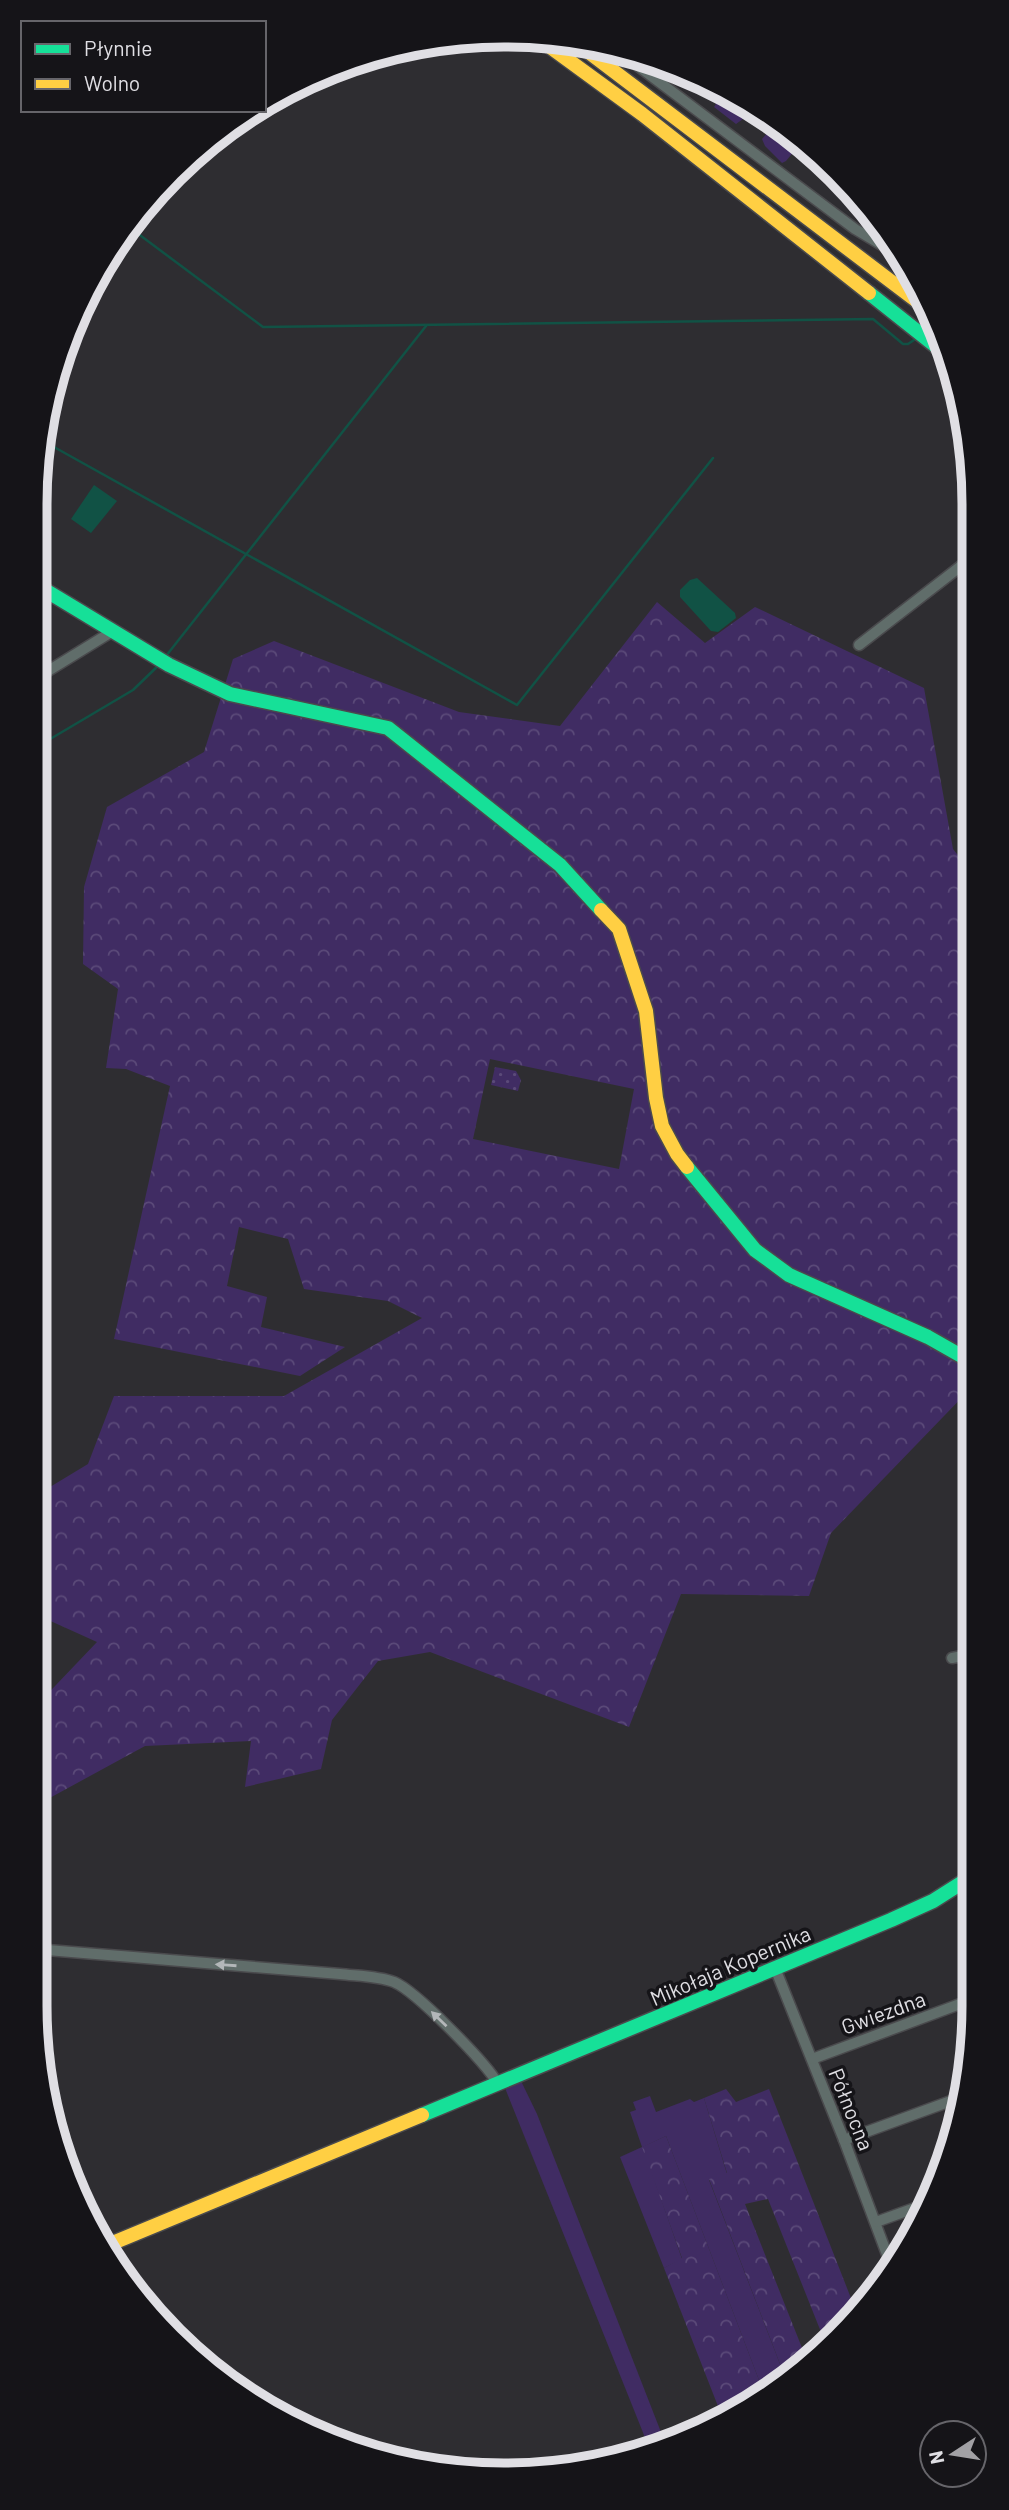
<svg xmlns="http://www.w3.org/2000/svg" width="1009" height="2510" viewBox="0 0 1009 2510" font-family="Barlow,sans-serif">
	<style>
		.green { fill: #402c63 }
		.forest { fill: url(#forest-crowns); fill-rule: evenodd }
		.park { fill: url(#park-dots) }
		.water { fill: #115245 }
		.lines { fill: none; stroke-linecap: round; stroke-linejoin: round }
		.stream { stroke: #115245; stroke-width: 2.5 }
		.street-casing { stroke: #4a4a4d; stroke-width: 13 }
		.fast-casing { stroke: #4a4a4d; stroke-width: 17 }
		.slow-casing { stroke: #4a4a4d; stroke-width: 17 }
		.street { stroke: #606d6a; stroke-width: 10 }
		.fast { stroke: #16e098; stroke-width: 14 }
		.slow { stroke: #ffcf43; stroke-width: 14 }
		.oneway { fill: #b3b7b9 }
		.labels { text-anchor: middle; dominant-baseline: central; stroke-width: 7; stroke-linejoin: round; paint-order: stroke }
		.street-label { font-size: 21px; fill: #e0dfe4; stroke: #151418 }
		.rim { fill: none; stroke: #e0dfe4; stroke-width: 9 }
	</style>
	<defs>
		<pattern id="forest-crowns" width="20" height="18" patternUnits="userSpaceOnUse" patternTransform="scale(1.75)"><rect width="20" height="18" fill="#402c63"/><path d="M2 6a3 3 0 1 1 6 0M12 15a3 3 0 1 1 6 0" fill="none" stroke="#5b4a79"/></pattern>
		<pattern id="park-dots" width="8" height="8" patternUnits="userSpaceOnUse" patternTransform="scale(1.75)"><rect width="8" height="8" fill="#402c63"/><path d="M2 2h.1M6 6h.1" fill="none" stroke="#5b4a79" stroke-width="1.8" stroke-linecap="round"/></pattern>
	</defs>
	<rect width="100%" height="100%" fill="#2e2d31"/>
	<g class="green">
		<path d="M 721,92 L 749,106 L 743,119 L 736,124 L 714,107 L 716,104 L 713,101 Z"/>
		<path d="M 776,123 L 800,144 L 786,161 L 782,163 L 765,146 L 762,139 Z"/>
		<path d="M 521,2081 L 537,2114 L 666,2445 L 650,2450 L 505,2088 Z"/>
		<path d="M 650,2096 L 656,2112 L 690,2099 L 694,2102 L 704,2098 L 727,2174 L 709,2180 L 785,2377 L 765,2396 L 666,2136 L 643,2147 L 682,2259 L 664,2268 L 620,2157 L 642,2147 L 630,2112 L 636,2110 L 633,2102 Z"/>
	</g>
	<g class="forest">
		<path d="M 657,602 L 705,643 L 755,607 L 924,688 L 953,849 L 971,872 L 972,1387 L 831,1533 L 809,1596 L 681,1594 L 629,1727 L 430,1652 L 378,1661 L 332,1720 L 321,1769 L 245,1787 L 251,1741 L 145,1746 L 35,1806 L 35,1707 L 97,1642 L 35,1614 L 35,1480 L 50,1487 L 88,1464 L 114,1396 L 284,1396 L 422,1318 L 388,1301 L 304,1289 L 288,1239 L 239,1227 L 227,1286 L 267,1297 L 261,1327 L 345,1347 L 300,1376 L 114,1339 L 170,1086 L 126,1069 L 106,1068 L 118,989 L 83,964 L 84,887 L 107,807 L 204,752 L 233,659 L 274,641 L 459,712 L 560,726 ZM 490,1059 L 634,1089 L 619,1169 L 473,1139 Z"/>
		<path d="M 726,2089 L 736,2102 L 769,2089 L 856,2311 L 843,2323 L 821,2332 L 768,2199 L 745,2204 L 806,2358 L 785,2377 L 709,2179 L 727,2173 L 704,2098 Z"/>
		<path d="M 666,2136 L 765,2396 L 723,2419 L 664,2268 L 682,2258 L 642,2147 Z"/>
	</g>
	<path class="park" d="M 495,1067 L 516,1071 L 521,1080 L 518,1091 L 491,1085 Z"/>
	<g class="water">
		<path d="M 94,485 L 117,501 L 91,533 L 71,519 Z"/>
		<path d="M 697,578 L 735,613 L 736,618 L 718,632 L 711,631 L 680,597 L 680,590 L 690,580 Z"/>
	</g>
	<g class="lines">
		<g class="stream">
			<path d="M 129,227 L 263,327 L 873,319 L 903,344 L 908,344 L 917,338"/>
			<path d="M 923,330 L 932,317"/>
			<path d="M 45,442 L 517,705 L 713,458"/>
			<path d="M 166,656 L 426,326"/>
			<path d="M 35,748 L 133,690 L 160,664"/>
		</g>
		<defs>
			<g id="street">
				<path d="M 618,51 L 855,229 L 897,254"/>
				<path d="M 859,645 L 970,559"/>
				<path d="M 35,679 L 113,631"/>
				<path d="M 952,1658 L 973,1654"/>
				<path d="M 35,1949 L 340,1974 C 358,1976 378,1976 394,1982 C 416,1991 486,2063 498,2084"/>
				<path d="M 775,1968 L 844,2140 L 891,2265"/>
				<path d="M 812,2059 L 968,2001"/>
				<path d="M 844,2140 L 959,2098"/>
				<path d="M 876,2222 L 923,2205"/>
			</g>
			<g id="fast">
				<path d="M 869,293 L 942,351"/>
				<path d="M 35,584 L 169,665 L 230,694 L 388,728 L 560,865 L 601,910"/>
				<path d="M 687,1167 L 755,1250 L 789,1275 L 928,1337 L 972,1362"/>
				<path d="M 422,2115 L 891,1920 L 933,1901 L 974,1875"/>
			</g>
			<g id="slow">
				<path d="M 538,38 L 642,114 L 869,293"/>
				<path d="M 574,41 L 930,311"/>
				<path d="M 601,910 L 619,929 L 646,1011 L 656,1098 L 662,1126 L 677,1154 L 687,1167"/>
				<path d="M 103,2247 L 422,2115"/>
			</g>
		</defs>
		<use href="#street" class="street-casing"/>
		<use href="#fast" class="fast-casing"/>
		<use href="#slow" class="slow-casing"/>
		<use href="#street" class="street"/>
		<use href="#fast" class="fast"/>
		<use href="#slow" class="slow"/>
	</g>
	<defs><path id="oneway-solid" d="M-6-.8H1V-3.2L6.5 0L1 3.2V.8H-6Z" transform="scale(1.75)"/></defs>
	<g class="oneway">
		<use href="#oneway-solid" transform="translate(226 1965) rotate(-176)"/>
		<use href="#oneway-solid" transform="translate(439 2019) rotate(-136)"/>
	</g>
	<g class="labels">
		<g class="street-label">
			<text transform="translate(730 1965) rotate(-23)">Mikołaja Kopernika</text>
			<text transform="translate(883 2012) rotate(-20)">Gwiezdna</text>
			<text transform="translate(852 2109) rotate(68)">Północna</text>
		</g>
	</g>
	<path d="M0 0H1009V2510H0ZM504 47H505A457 457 0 0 1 962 504V2006A457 457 0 0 1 505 2463H504A457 457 0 0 1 47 2006V504A457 457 0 0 1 504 47Z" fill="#151418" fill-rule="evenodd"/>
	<path class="rim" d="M504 47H505A457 457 0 0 1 962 504V2006A457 457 0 0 1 505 2463H504A457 457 0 0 1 47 2006V504A457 457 0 0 1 504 47Z"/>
	<rect x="21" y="21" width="245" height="91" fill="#151418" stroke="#66656a" stroke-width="2"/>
	<rect x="35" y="44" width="35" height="10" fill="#16e098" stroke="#66656a" stroke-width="2"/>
	<text x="84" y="56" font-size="21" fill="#e0dfe4">Płynnie</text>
	<rect x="35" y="79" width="35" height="10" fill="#ffcf43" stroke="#66656a" stroke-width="2"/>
	<text x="84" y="91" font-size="21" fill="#e0dfe4">Wolno</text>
	<g transform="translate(953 2454) rotate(258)"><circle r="33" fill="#151418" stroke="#66656a" stroke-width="2"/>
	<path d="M0-5L12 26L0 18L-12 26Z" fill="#a2a1a5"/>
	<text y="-10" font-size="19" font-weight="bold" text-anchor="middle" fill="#e0dfe4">N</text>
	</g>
</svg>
